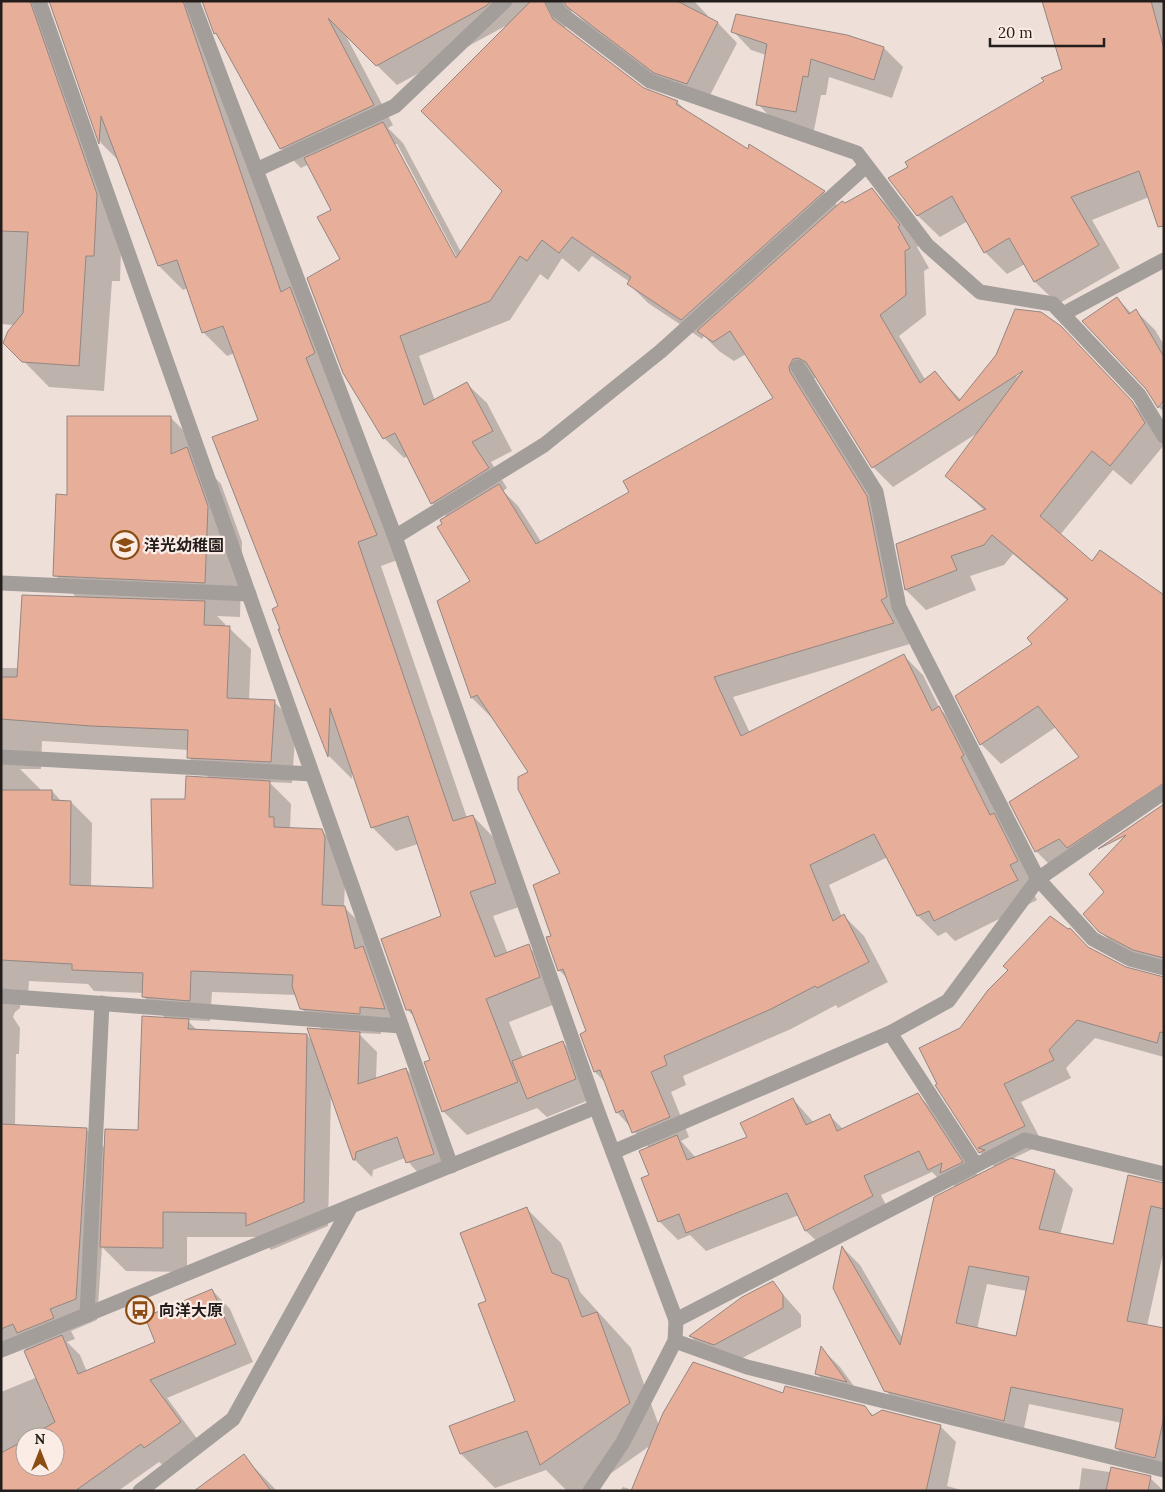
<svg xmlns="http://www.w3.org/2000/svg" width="1165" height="1492" viewBox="0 0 1165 1492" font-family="Lora,'Noto Sans JP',serif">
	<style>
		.shadow { fill: #0003; fill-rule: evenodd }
		.building { fill: #e7af9a; stroke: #948681; fill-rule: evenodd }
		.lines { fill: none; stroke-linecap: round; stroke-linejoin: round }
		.minor { stroke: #a49e9b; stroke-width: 15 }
		.tertiary { stroke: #a49e9b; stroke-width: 15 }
		.labels { text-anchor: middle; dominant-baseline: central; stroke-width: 4.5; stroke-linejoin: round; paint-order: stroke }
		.poi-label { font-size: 16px; font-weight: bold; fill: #231e1c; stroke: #fbece6; text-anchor: start }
	</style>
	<rect width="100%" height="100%" fill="#eedfd9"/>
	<g class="shadow">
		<path d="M 27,1 L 31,1 L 55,26 L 122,220 L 120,281 L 112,281 L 104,391 L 49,387 L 5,342 L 13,325 L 1,324 L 1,10 Z"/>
		<path d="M 49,1 L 186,1 L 400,559 L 381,566 L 467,818 L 473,816 L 496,840 L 519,907 L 493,916 L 508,954 L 528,946 L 552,970 L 563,1001 L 509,1022 L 523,1058 L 562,1042 L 581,1061 L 594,1098 L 547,1117 L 537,1108 L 467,1135 L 443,1111 L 432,1061 L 415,1018 L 407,1009 L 443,917 L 418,844 L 396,851 L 372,827 L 352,770 L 352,779 L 329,756 L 280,630 L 282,630 L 280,607 L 259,421 L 235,353 L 227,356 L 203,332 L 188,288 L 183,290 L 159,266 L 120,162 L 101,143 Z"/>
		<path d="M 203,1 L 694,1 L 708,16 L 707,18 L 718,23 L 737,43 L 706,103 L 676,92 L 588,25 L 573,11 L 568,12 L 563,21 L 567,31 L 644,90 L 677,102 L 688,112 L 749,151 L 824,192 L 838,206 L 845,204 L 872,189 L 891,209 L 919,246 L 917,247 L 929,268 L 924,271 L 926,315 L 899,336 L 926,381 L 935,373 L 961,400 L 997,356 L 1081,348 L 1151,422 L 1164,445 L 1131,485 L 1113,470 L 1060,535 L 1164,779 L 1056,871 L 1036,851 L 1081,757 L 1056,727 L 1001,764 L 981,744 L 1034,644 L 1068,601 L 1013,554 L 1004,565 L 970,576 L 976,590 L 926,610 L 906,590 L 897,545 L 985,511 L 946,475 L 979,432 L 893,487 L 873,467 L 818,378 L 814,378 L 887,517 L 913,643 L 733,697 L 750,733 L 903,655 L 923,675 L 940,709 L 959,728 L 1037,881 L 1029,885 L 1037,900 L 955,941 L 946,932 L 938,936 L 918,916 L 888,857 L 829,885 L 842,917 L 844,916 L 864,936 L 888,982 L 838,1008 L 836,1005 L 791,1029 L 683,1076 L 686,1085 L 671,1092 L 689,1137 L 681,1141 L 696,1158 L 749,1138 L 793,1099 L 814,1123 L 829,1115 L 844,1130 L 918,1095 L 937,1114 L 978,1176 L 995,1167 L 980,1152 L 937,1086 L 961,1028 L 1090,949 L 1125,968 L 1164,978 L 1164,1057 L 1095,1038 L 1066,1068 L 1071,1078 L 1021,1102 L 1043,1144 L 1012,1159 L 1055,1171 L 1073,1189 L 1060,1235 L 1114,1246 L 1164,1191 L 1164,1249 L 1147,1326 L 1164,1329 L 1164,1473 L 1135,1466 L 1116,1448 L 1122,1423 L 1029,1404 L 1022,1438 L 903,1409 L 885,1390 L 843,1248 L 860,1265 L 903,1339 L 956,1188 L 953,1185 L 948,1188 L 932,1172 L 881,1195 L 891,1215 L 825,1249 L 806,1231 L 799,1215 L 706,1251 L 690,1235 L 678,1240 L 659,1221 L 651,1175 L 649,1148 L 617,1112 L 606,1083 L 595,1072 L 588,1031 L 569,980 L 559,970 L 553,936 L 562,873 L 530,772 L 492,718 L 472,698 L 438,601 L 472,581 L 443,524 L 447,517 L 432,503 L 408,456 L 404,458 L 384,438 L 333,210 L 309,164 L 301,168 L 281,148 L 221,38 L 215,33 ZM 509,24 L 504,191 L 461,252 L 403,143 L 388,128 L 393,125 L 345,34 L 397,85 ZM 394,144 L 397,144 L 460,263 L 458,264 ZM 592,256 L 630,282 L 628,283 L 648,303 L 702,339 L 704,336 L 719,351 L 734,361 L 746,354 L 775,398 L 630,492 L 542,543 L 518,506 L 503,491 L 507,488 L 491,462 L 512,451 L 487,403 L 467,384 L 435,401 L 419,356 L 510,320 L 540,274 L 548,280 L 562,258 L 579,272 ZM 1029,368 L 1016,377 L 1016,374 ZM 987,1284 L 1027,1291 L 1017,1337 L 977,1329 Z"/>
		<path d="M 1043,1 L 1164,1 L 1164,222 L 1149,197 L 1092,220 L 1120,268 L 1058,304 L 1035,282 L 1025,264 L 1007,274 L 985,252 L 968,221 L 940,237 L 917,215 L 1064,70 Z"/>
		<path d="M 733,31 L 847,36 L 884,48 L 903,67 L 892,98 L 829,77 L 826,95 L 821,95 L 814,130 L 776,123 L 758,104 L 766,55 L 751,50 Z"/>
		<path d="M 1117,298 L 1132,314 L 1136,311 L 1155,330 L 1164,345 L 1164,398 L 1159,404 L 1161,406 L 1164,402 L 1164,412 L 1159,407 Z"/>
		<path d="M 170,417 L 205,452 L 205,467 L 221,484 L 242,542 L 240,617 L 217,616 L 225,624 L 225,627 L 229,628 L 251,649 L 249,701 L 274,702 L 296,723 L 292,783 L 269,782 L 291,804 L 290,829 L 321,830 L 343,852 L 346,860 L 344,907 L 366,929 L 406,1029 L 381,1028 L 381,1034 L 358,1033 L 377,1052 L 376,1079 L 406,1069 L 424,1087 L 451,1172 L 425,1181 L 405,1158 L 373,1170 L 372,1177 L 354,1159 L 331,1093 L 328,1226 L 271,1250 L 259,1237 L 187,1237 L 187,1272 L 126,1271 L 102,1247 L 97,1320 L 71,1331 L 75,1339 L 67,1342 L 80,1355 L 87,1372 L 157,1343 L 212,1290 L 230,1309 L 253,1362 L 167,1398 L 198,1440 L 163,1465 L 159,1462 L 118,1491 L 1,1491 L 1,1392 L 45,1374 L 28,1358 L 25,1349 L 1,1358 L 1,668 L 18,668 L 77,598 L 55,575 L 68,496 ZM 42,741 L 189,750 L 188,757 L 210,779 L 186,800 L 155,890 L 91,887 L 92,823 L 71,802 L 62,802 L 52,791 L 41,790 L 20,769 L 41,769 ZM 29,981 L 88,984 L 94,991 L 144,993 L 144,997 L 166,1019 L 139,1132 L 106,1149 L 86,1129 L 15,1126 L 16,1054 L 19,1054 L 20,1028 L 13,1017 L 15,1012 L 20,1008 L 21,995 L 28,995 ZM 212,992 L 297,995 L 301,1008 L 324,1031 L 313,1042 L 307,1035 L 198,1031 L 187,1020 L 210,1021 ZM 25,1437 L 55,1437 L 55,1467 L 25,1467 Z"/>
		<path d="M 1164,805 L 1164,971 L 1118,949 L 1100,931 L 1106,892 Z"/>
		<path d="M 527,1209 L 561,1243 L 580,1292 L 631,1348 L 659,1426 L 784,1395 L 864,1407 L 874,1416 L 940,1426 L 956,1442 L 947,1486 L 965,1491 L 620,1491 L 623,1487 L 633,1490 L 651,1445 L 586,1491 L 567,1491 L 546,1470 L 495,1488 L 461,1454 L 451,1427 L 517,1402 L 488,1302 Z"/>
		<path d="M 772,1282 L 801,1315 L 801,1327 L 733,1363 L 709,1354 L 690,1336 Z"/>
		<path d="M 822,1349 L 840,1367 L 864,1400 L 835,1393 L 817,1374 Z"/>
		<path d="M 243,1456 L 277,1491 L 196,1491 Z"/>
		<path d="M 1082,1468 L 1150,1478 L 1164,1491 L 1079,1491 Z"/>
	</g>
	<g class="building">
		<path d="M 1,1 L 30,1 L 97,194 L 94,256 L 86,256 L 79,366 L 22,362 L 3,343 L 8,331 L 23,313 L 28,232 L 1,231 Z"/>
		<path d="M 49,1 L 183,1 L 281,292 L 290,287 L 315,353 L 306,358 L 377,535 L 358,542 L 453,821 L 473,815 L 496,883 L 470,892 L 495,957 L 529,944 L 540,977 L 486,999 L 518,1082 L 442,1112 L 424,1062 L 430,1060 L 411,1010 L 406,1010 L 381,939 L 441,916 L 408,816 L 371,828 L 330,708 L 328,757 L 278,629 L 280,629 L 272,609 L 278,606 L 212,437 L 258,420 L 223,326 L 202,333 L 177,260 L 158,266 L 101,116 L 99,144 Z"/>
		<path d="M 202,1 L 491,1 L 486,6 L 376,66 L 328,18 L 374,105 L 280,149 L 216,33 L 214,34 Z"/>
		<path d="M 531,1 L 544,1 L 553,19 L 644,88 L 678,101 L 676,104 L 748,149 L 749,144 L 825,191 L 681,320 L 627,284 L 631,277 L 572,237 L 559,253 L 542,240 L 527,261 L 520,256 L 490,301 L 400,336 L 424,405 L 467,382 L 493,431 L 472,442 L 489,468 L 431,504 L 395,433 L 383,439 L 343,373 L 307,278 L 340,259 L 317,217 L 331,210 L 304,158 L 383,122 L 456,258 L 502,191 L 421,111 Z"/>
		<path d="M 564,1 L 677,1 L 718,22 L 687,84 L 654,73 L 566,6 Z"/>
		<path d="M 1042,1 L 1151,1 L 1164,49 L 1164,226 L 1158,227 L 1139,171 L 1071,197 L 1099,245 L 1034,282 L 1009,238 L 984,253 L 952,196 L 917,216 L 888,178 L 908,167 L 905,162 L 1044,81 L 1041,78 L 1062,69 Z"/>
		<path d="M 736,14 L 847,35 L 884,47 L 874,80 L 811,59 L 808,77 L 803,76 L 796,112 L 756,105 L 767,44 L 731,32 Z"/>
		<path d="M 872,188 L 900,225 L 898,227 L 910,248 L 905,251 L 906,295 L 880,315 L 920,383 L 935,371 L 959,401 L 996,355 L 1015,309 L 1041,312 L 1061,326 L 1132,401 L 1145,423 L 1110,466 L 1092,451 L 1040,516 L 1092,561 L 1100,550 L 1164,595 L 1164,783 L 1067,848 L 1059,839 L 1035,852 L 1009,802 L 1079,757 L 1038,706 L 980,745 L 955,696 L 1032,644 L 1027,638 L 1068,599 L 992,535 L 984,545 L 951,556 L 957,570 L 905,590 L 896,544 L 986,509 L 945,476 L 1023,371 L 872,468 L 806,362 L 798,358 L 793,359 L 789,367 L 790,372 L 867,496 L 887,597 L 881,600 L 894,623 L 714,677 L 741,736 L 904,654 L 932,711 L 939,706 L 964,755 L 961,757 L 990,815 L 994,813 L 1018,861 L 1010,865 L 1018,880 L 934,921 L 929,911 L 917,916 L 874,834 L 810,865 L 833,921 L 844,914 L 869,962 L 817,988 L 815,986 L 771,1009 L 664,1056 L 667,1065 L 651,1072 L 670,1117 L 632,1133 L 623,1110 L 616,1113 L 600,1070 L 594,1072 L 580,1034 L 586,1031 L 563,969 L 558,971 L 546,937 L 551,936 L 533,885 L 560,873 L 518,789 L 518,777 L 528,772 L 477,695 L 471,698 L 437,601 L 470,581 L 437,527 L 442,524 L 440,520 L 499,484 L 536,544 L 629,492 L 623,481 L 773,398 L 730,331 L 713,342 L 697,331 L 842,201 L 845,203 Z"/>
		<path d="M 1117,297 L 1129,314 L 1136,309 L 1164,357 L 1164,400 L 1158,408 L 1146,389 L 1082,321 Z"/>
		<path d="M 67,416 L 171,416 L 171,454 L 187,447 L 208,506 L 205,583 L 53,576 L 56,494 L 67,495 Z"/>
		<path d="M 22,595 L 205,601 L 204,625 L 230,626 L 227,698 L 275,700 L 271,762 L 187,758 L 188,730 L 91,726 L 1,719 L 1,677 L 17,677 Z"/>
		<path d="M 186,776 L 270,781 L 269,817 L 274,817 L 274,827 L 322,829 L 325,838 L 322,905 L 345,906 L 355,949 L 363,946 L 385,1009 L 360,1007 L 360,1014 L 300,1009 L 292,986 L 293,975 L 191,971 L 190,1001 L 142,997 L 143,973 L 72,970 L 72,964 L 1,960 L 1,790 L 52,790 L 52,800 L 71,801 L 70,885 L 153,888 L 151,799 L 185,799 Z"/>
		<path d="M 1164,804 L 1164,958 L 1133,950 L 1099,932 L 1083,914 L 1104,892 L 1089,874 L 1126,835 L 1098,849 Z"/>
		<path d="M 1050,916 L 1068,929 L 1070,928 L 1088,947 L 1126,967 L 1164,977 L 1164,1033 L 1160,1032 L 1157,1043 L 1077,1020 L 1049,1050 L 1054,1060 L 1004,1084 L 1025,1126 L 978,1148 L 985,1150 L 979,1153 L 935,1085 L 937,1084 L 919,1048 L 960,1028 L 988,990 L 1008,970 L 1003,966 Z"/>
		<path d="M 142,1016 L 189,1019 L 188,1029 L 307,1034 L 304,1202 L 246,1226 L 246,1213 L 163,1212 L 163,1248 L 100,1247 L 105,1129 L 138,1130 Z"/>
		<path d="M 307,1028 L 360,1032 L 358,1084 L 406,1068 L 434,1154 L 406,1163 L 397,1137 L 356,1152 L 355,1160 L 353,1160 Z"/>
		<path d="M 563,1041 L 576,1079 L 527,1099 L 512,1061 Z"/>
		<path d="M 918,1093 L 963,1162 L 940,1173 L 942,1163 L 928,1170 L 919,1151 L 864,1176 L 873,1196 L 805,1231 L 787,1193 L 686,1233 L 679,1214 L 658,1222 L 641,1178 L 649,1175 L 639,1151 L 677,1135 L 687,1160 L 747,1137 L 740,1123 L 793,1098 L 806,1125 L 830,1114 L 837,1131 Z"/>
		<path d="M 1,1124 L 87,1128 L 76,1299 L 50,1309 L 54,1318 L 17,1333 L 13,1324 L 1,1329 Z"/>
		<path d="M 1011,1158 L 1055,1170 L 1039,1229 L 1113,1244 L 1128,1175 L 1164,1183 L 1164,1209 L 1151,1206 L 1127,1321 L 1164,1328 L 1164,1417 L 1155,1458 L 1115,1448 L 1123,1409 L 1011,1387 L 1004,1421 L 884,1391 L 833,1288 L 842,1246 L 900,1345 L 934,1197 ZM 969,1266 L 1029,1277 L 1016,1336 L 956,1323 Z"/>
		<path d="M 527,1207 L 552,1273 L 568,1279 L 582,1317 L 597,1312 L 630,1403 L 540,1465 L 527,1431 L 460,1454 L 449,1426 L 515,1401 L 478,1304 L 486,1301 L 460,1233 Z"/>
		<path d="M 773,1281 L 783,1295 L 783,1308 L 714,1345 L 689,1336 L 742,1297 Z"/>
		<path d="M 212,1289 L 236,1344 L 150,1380 L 181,1422 L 144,1448 L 141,1444 L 75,1491 L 1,1491 L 1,1453 L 25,1440 L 25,1467 L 55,1467 L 55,1437 L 29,1437 L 55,1422 L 24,1351 L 62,1335 L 78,1374 L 155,1342 L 145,1317 Z"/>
		<path d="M 821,1346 L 847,1382 L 815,1374 Z"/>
		<path d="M 693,1362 L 783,1393 L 785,1386 L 865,1406 L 872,1416 L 882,1410 L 941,1425 L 926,1491 L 631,1491 L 663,1413 Z"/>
		<path d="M 244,1454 L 271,1491 L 194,1491 Z"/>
		<path d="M 1111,1467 L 1151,1476 L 1148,1491 L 1106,1491 Z"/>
	</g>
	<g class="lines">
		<g class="minor">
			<path d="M 39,1 L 451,1166"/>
			<path d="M 192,1 L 395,537 L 596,1107 L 676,1320 L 675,1341 L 623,1442 L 590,1491"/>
			<path d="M 553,1 L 559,12 L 650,81 L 857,153 L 927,245 L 980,292 L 1053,304 L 1139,395 L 1164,436"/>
			<path d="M 256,170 L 395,106 L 505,1"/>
			<path d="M 1063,314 L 1164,260"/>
			<path d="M 798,367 L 876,492 L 899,607 L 1038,879 L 1093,939 L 1130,959 L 1164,968"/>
			<path d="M 395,537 L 544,445 L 661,351 L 866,166"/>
			<path d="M 1,583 L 249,594"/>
			<path d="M 1,757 L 312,774"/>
			<path d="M 1,996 L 401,1026"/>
			<path d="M 890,1033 L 976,1165"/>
			<path d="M 613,1152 L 890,1033 L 948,1001 L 1038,879 L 1164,792"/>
			<path d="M 87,1315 L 102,1003"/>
			<path d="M 676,1320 L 1025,1140 L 1164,1174"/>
			<path d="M 675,1341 L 747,1367 L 1164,1470"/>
			<path d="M 140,1491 L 233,1419 L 351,1206 L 596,1107"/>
		</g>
		<path class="tertiary" d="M 1,1350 L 351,1206"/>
	</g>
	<defs>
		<symbol id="school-ring" viewBox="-11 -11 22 22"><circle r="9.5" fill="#fbece6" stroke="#8c4d14" stroke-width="1.5"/><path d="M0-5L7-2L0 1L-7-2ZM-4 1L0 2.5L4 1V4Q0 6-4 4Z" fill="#8c4d14"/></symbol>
		<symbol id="bus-ring" viewBox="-11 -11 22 22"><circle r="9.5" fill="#fbece6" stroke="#8c4d14" stroke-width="1.5"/><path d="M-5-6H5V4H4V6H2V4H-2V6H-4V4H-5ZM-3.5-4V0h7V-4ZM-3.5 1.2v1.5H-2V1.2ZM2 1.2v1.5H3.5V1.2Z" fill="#8c4d14"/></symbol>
	</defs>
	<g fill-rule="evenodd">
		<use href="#school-ring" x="109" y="529" width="32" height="32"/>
		<use href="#bus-ring" x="124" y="1294" width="32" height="32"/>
	</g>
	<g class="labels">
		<g class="poi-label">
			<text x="144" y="545">洋光幼稚園</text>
			<text x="159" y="1310">向洋大原</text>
		</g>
	</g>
	<rect width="1165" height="1492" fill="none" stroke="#231e1c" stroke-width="5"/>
	<g transform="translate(40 1452)"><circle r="24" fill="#fbece6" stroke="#a59a95"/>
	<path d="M0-4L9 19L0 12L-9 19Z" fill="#8c4d14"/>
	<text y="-8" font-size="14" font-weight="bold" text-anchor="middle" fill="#231e1c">N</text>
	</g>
	<path d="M990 38v8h114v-8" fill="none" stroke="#231e1c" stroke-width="2.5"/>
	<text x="998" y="38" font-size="15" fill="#231e1c" stroke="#fbece6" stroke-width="4" paint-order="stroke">20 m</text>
</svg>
